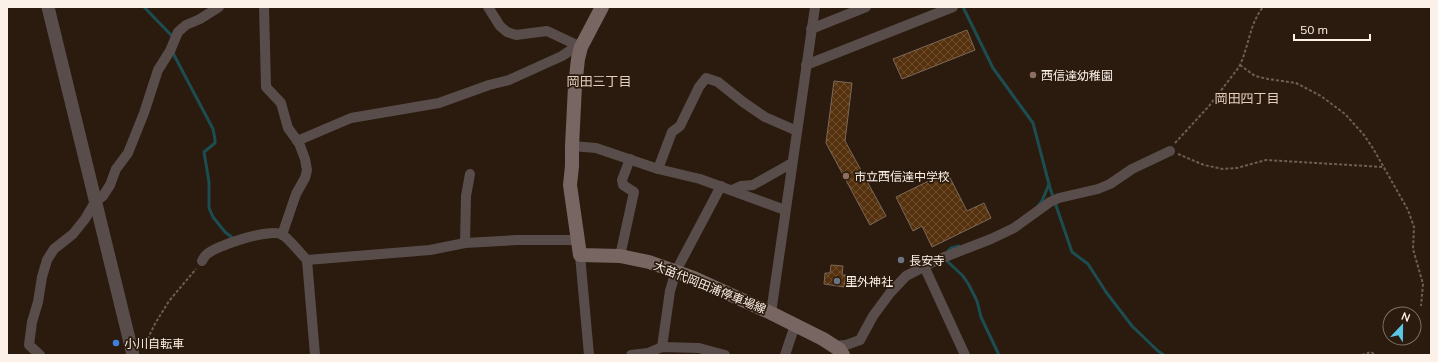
<svg xmlns="http://www.w3.org/2000/svg" width="1438" height="362" viewBox="0 0 1438 362" font-family="Mulish,'Noto Sans JP',sans-serif">
	<style>
		.lines { fill: none; stroke-linecap: round; stroke-linejoin: round }
		.stream { stroke: #1b4d51; stroke-width: 3 }
		.building { fill: url(#building-cross-hatch); stroke: #7b6858 }
		.path { stroke: #6d5e52; stroke-width: 2; stroke-dasharray: 3 2; stroke-linecap: butt }
		.minor { stroke: #584d4a; stroke-width: 10 }
		.tertiary { stroke: #584d4a; stroke-width: 13 }
		.secondary { stroke: #776661; stroke-width: 14 }
		.education-dot { fill: #8d6e63; stroke: #2b1b0e; stroke-width: 1.5 }
		.worship-dot { fill: #6b7280; stroke: #2b1b0e; stroke-width: 1.5 }
		.shop-dot { fill: #3f7fe0; stroke: #2b1b0e; stroke-width: 1.5 }
		.labels { text-anchor: middle; dominant-baseline: central; stroke-width: 3.5; stroke-linejoin: round; paint-order: stroke }
		.poi-label { font-size: 12px; fill: #fcf1e8; stroke: #2b1b0e; text-anchor: start }
		.street-label { font-size: 12px; fill: #fcf1e8; stroke: #2b1b0e }
		.neighbourhood-label { font-size: 13px; fill: #e5cfbe; stroke: #2b1b0e }
	</style>
	<defs>
		<pattern id="building-cross-hatch" width="8" height="8" patternUnits="userSpaceOnUse"><rect width="8" height="8" fill="#55310e"/><path d="M0 0l8 8M0 8l8-8" fill="none" stroke="#6e4f31"/></pattern>
	</defs>
	<rect width="100%" height="100%" fill="#2b1b0e"/>
	<g class="lines">
		<g class="stream">
			<path d="M 144,7 L 172,36"/>
			<path d="M 963,7 L 993,68 L 1033,123 L 1050,188 L 1072,252 L 1088,264 L 1106,292 L 1132,326 L 1158,351 L 1164,355"/>
			<path d="M 173,52 L 174,55 L 213,129 L 215,139 L 215,143 L 204,152 L 209,182 L 209,208 L 213,217 L 225,232 L 234,239"/>
			<path d="M 1038,206 L 1042,201 L 1049,184"/>
			<path d="M 948,251 L 951,248 L 959,246"/>
			<path d="M 947,258 L 947,261 L 963,276 L 969,285 L 977,301 L 981,317 L 999,355"/>
		</g>
	</g>
	<g class="building">
		<path d="M 967,30 L 975,50 L 902,79 L 893,59 Z"/>
		<path d="M 834,81 L 852,83 L 845,141 L 886,216 L 870,225 L 826,143 Z"/>
		<path d="M 947,172 L 967,211 L 984,203 L 991,218 L 932,247 L 922,226 L 913,231 L 896,197 Z"/>
		<path d="M 831,265 L 843,266 L 842,275 L 846,275 L 844,287 L 824,284 L 825,273 L 830,273 Z"/>
	</g>
	<g class="lines">
		<g class="path">
			<path d="M 1240,65 L 1255,76 L 1268,79 L 1296,83 L 1321,96 L 1345,114 L 1364,135 L 1374,150 L 1408,210 L 1414,227 L 1413,249 L 1423,284 L 1421,306"/>
			<path d="M 1175,143 L 1209,106 L 1239,67 C 1249,47 1249,25 1263,7"/>
			<path d="M 1178,154 L 1204,165 L 1223,169 L 1237,168 L 1266,160 L 1383,167"/>
			<path d="M 143,348 L 156,322 L 169,301 L 196,269"/>
			<path d="M 1362,355 L 1371,352 L 1375,355"/>
		</g>
		<g class="minor">
			<path d="M 264,7 L 266,87 L 281,103 L 288,128 L 299,143 L 305,159 L 307,170 L 305,178 L 296,194 L 282,235"/>
			<path d="M 488,7 L 500,26 L 507,32 L 516,35 L 547,31 L 581,47"/>
			<path d="M 811,29 L 866,7"/>
			<path d="M 806,65 L 953,7"/>
			<path d="M 297,141 L 351,118 L 439,103 L 489,85 L 509,80 L 562,56 L 577,46"/>
			<path d="M 572,146 L 596,148 L 658,169 L 700,179 L 785,210"/>
			<path d="M 658,169 L 672,132 L 680,126 L 699,87 L 706,78 L 718,82 L 743,102 L 765,117 L 797,131"/>
			<path d="M 732,190 L 741,186 L 753,185 L 792,163"/>
			<path d="M 465,243 L 466,196 L 470,174"/>
			<path d="M 580,255 L 589,355"/>
			<path d="M 620,256 L 634,192 L 623,185 L 622,180 L 630,159"/>
			<path d="M 202,261 C 203,259 204,257 206,255 C 215,246 271,227 283,235 C 291,241 300,253 307,260"/>
			<path d="M 924,266 L 965,355"/>
			<path d="M 771,313 L 815,7"/>
			<path d="M 834,346 L 846,345 L 860,340 L 873,316 L 890,293 L 906,276 L 937,260 L 991,239 L 1014,228 L 1050,202 L 1059,198 L 1098,189 L 1110,184 L 1132,169 L 1170,151"/>
			<path d="M 662,347 L 670,291 L 676,271 L 721,186"/>
			<path d="M 40,355 L 29,345 L 32,322 L 38,302 L 42,277 L 47,260 L 54,249 L 73,234 L 85,219 L 95,202 L 103,196 L 110,185 L 116,169 L 128,153 L 144,113 L 158,70 L 170,51 L 178,32 L 186,25 L 200,19 L 219,7"/>
			<path d="M 315,355 L 307,260 L 430,250 L 465,243 L 517,240 L 577,240"/>
			<path d="M 631,355 L 648,353 L 662,347 L 699,348 L 725,355"/>
			<path d="M 785,355 L 795,325"/>
		</g>
		<path class="tertiary" d="M 48,7 L 133,355"/>
		<path class="secondary" d="M 602,7 L 581,47 L 578,59 L 575,86 L 572,146 L 572,166 L 570,185 L 580,255 L 620,256 L 649,262 L 694,278 L 771,313 L 823,339 L 840,350 L 843,355"/>
	</g>
	<g class="education-dot">
		<circle cx="1033" cy="75" r="4"/>
		<circle cx="846" cy="176" r="4"/>
	</g>
	<g class="worship-dot">
		<circle cx="901" cy="260" r="4"/>
		<circle cx="837" cy="281" r="4"/>
	</g>
	<circle class="shop-dot" cx="116" cy="343" r="4"/>
	<g class="labels">
		<g class="poi-label">
			<text x="1041" y="75">西信達幼稚園</text>
			<text x="854" y="176">市立西信達中学校</text>
			<text x="909" y="260">長安寺</text>
			<text x="845" y="281">里外神社</text>
			<text x="124" y="343">小川自転車</text>
		</g>
		<g class="street-label">
			<text transform="translate(710 287) rotate(22)">大苗代岡田浦停車場線</text>
		</g>
		<g class="neighbourhood-label">
			<text x="599" y="81">岡田三丁目</text>
			<text x="1247" y="98">岡田四丁目</text>
		</g>
	</g>
	<rect width="1438" height="362" fill="none" stroke="#fcf1e8" stroke-width="16"/>
	<g transform="translate(1402 326) rotate(22)"><circle r="19" fill="#2b1b0e" stroke="#7f7165"/>
	<path d="M0-3L7 15L0 10L-7 15Z" fill="#5ac8e5"/>
	<text y="-6" font-size="11" font-weight="bold" text-anchor="middle" fill="#fcf1e8">N</text>
	</g>
	<path d="M1294 34v6h76v-6" fill="none" stroke="#fcf1e8" stroke-width="2"/>
	<text x="1300" y="34" font-size="12" fill="#fcf1e8" stroke="#2b1b0e" stroke-width="3" paint-order="stroke">50 m</text>
</svg>
